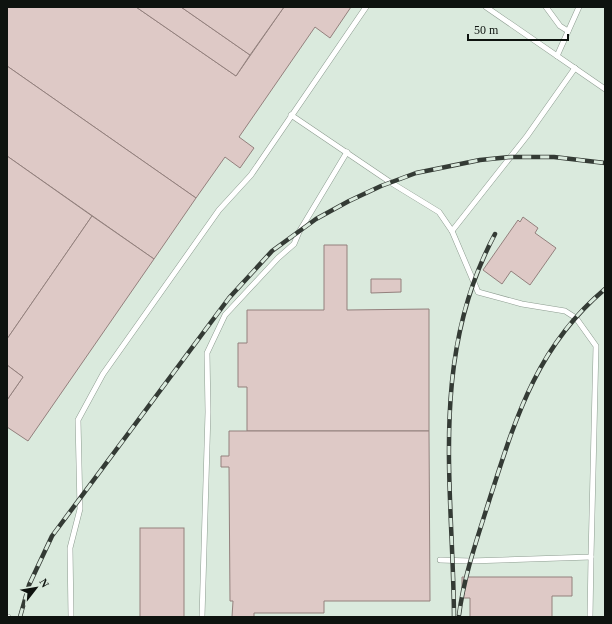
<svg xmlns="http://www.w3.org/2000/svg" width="612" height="624" viewBox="0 0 612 624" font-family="'Times New Roman',serif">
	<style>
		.building { fill: #dec9c6; stroke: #93807d }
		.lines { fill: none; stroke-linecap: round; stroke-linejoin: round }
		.service-casing { stroke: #8d9c90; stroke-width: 6 }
		.service { stroke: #fff; stroke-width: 5 }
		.rail-casing { stroke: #343b35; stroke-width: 4.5 }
		.rail { stroke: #daeadd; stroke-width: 3; stroke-dasharray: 9; stroke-linecap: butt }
	</style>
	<rect width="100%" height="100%" fill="#daeadd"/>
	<g class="building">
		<path d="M 7,7 L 136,7 L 236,76 L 284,7 L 351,7 L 330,38 L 315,27 L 239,137 L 254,148 L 240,168 L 225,157 L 196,198 L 7,66 Z"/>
		<path d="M 136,7 L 181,7 L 250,55 L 236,76 Z"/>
		<path d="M 181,7 L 284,7 L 250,55 Z"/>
		<path d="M 7,66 L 196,198 L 154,259 L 7,156 Z"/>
		<path d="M 7,156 L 92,216 L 7,339 Z"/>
		<path d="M 92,216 L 154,259 L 28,441 L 7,427 L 7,400 L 23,377 L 7,365 L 7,339 Z"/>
		<path d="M 523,217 L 538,228 L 535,233 L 556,248 L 530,285 L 511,271 L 502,284 L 483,270 L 518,220 L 520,222 Z"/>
		<path d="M 324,245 L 347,245 L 347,310 L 429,309 L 429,431 L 247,431 L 247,387 L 238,387 L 238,343 L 247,343 L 247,310 L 324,310 Z"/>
		<path d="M 371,279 L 401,279 L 401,292 L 371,293 Z"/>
		<path d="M 7,365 L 23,377 L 7,400 Z"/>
		<path d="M 229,431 L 429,431 L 430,601 L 324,601 L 324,613 L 254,613 L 254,617 L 232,617 L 233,601 L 230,601 L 229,467 L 221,467 L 221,456 L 229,456 Z"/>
		<rect x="140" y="528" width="44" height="89"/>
		<path d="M 462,577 L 572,577 L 572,596 L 552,596 L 552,617 L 470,617 L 470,598 L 462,598 Z"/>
	</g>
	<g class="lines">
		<defs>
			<g id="service">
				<path d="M 486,7 L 605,89"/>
				<path d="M 546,7 L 560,26 L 568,31"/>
				<path d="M 557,56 L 579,7"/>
				<path d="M 291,115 L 390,182 L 439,212 L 452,231 L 478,292 L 522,304 L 565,311 L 576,318 L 596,346 L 591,557 L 470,561 L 440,560"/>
				<path d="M 452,231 L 527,136 L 575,68"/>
				<path d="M 7,617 L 8,617"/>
				<path d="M 71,617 L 70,548 L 80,509 L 78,420 L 103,374 L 219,210 L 251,175 L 366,7"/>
				<path d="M 202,617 L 208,412 L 207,353 L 225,315 L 278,258 L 294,244 L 299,232 L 347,152"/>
				<path d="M 590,617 L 591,557"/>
			</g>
		</defs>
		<use href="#service" class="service-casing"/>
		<use href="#service" class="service"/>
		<defs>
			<g id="rail">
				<path d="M 459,615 C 464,576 477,539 489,501 C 515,420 536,347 605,289"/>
				<path d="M 20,617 L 29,585 L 52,536 L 229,298 L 272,251 L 316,219 L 349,201 L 381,186 L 416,173 L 480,160 L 511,157 L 554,157 L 605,163"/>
				<path d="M 454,617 C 453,484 429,358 495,234"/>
			</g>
		</defs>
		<use href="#rail" class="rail-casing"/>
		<use href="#rail" class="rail"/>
	</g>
	<rect width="612" height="624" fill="none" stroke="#0e130f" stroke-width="16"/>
	<g transform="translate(36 588) rotate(59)" stroke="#daeadd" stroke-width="3" paint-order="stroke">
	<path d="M0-3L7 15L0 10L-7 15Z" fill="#0e130f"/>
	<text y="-6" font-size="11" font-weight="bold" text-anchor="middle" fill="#0e130f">N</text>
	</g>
	<path d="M468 34v6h100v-6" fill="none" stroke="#0e130f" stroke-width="2"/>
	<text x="474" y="34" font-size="12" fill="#0e130f" stroke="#daeadd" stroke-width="3" paint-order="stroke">50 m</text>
</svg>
